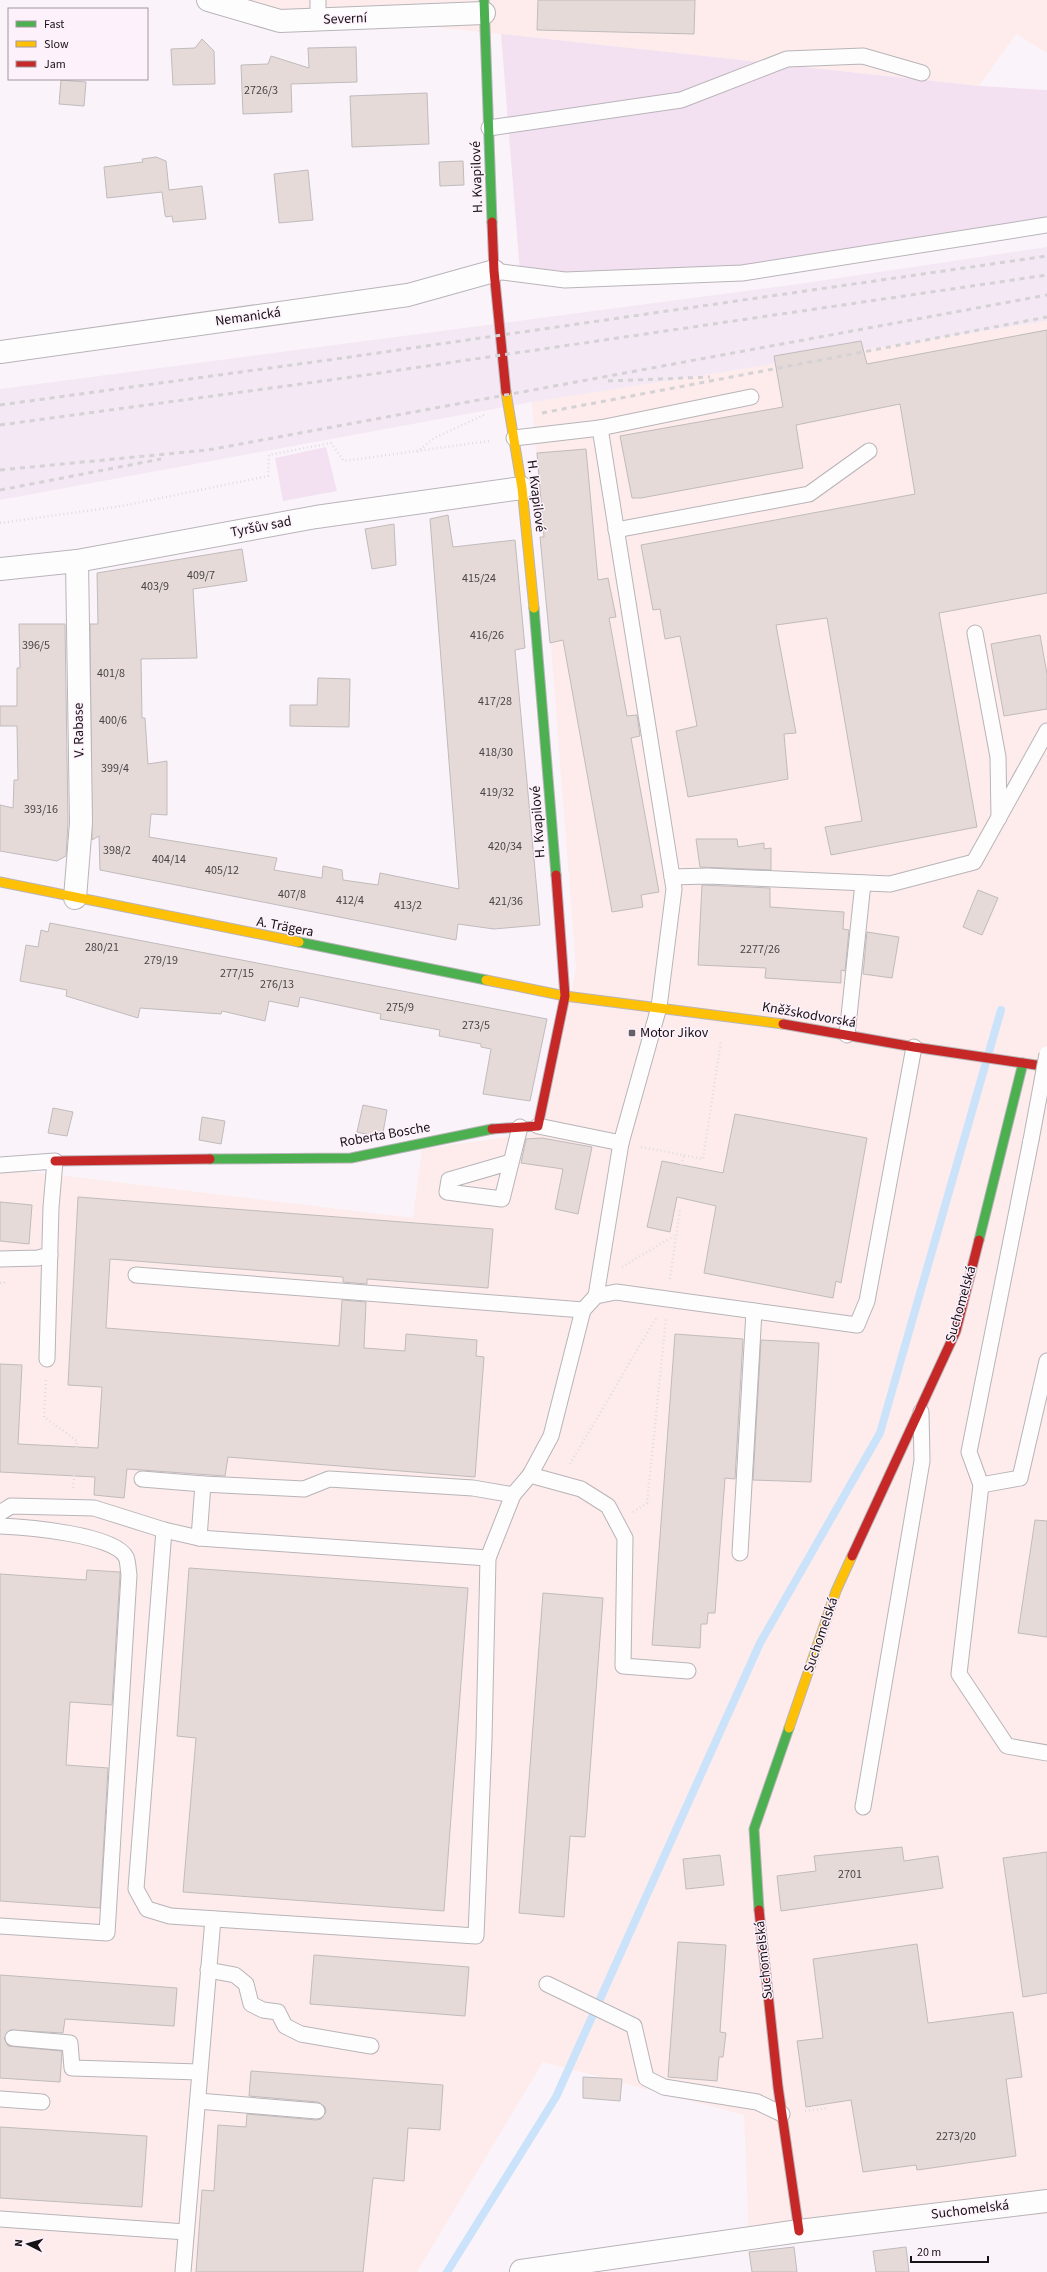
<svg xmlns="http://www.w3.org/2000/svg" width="1047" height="2272" viewBox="0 0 1047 2272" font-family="'Source Sans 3',sans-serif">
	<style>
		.industrial { fill: #fdeceb }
		.built { fill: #f4e8f4 }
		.green { fill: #f3e1f2 }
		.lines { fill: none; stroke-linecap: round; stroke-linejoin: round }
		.stream { stroke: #cae3fb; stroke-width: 8 }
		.building { fill: #e5dad8; stroke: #c0bbbc }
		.lane-casing { stroke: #b8b4b8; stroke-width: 17 }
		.street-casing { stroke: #b8b4b8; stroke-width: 24 }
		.fast-casing { stroke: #b8b4b8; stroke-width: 11 }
		.slow-casing { stroke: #b8b4b8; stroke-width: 11 }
		.jam-casing { stroke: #b8b4b8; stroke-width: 11 }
		.path { stroke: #dfdddf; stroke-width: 2.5; stroke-dasharray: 1 3; stroke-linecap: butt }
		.lane { stroke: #fefdfe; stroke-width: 15 }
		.street { stroke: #fefdfe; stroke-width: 22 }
		.fast { stroke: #4caf50; stroke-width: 9 }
		.slow { stroke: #ffc107; stroke-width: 9 }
		.jam { stroke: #c62828; stroke-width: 9 }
		.rail { stroke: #d4d2d4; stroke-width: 3; stroke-dasharray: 5 5; stroke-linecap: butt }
		.lane-bridge-casing { stroke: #b8b4b8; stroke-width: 17; stroke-linecap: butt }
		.lane-bridge { stroke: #fefdfe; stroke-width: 15 }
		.poi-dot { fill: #666166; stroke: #fdf1fc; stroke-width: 1.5 }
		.labels { text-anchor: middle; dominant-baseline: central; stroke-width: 3; stroke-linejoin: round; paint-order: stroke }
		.number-label { font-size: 12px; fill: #4a4446 }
		.street-label { font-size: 14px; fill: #171216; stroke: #fdf1fc }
		.poi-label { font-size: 14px; fill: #171216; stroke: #fdf1fc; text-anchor: start }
	</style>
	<rect width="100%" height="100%" fill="#faf4fa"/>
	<g class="industrial">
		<path d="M 241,0 L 1047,0 L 1047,53 L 1016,34 L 979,86 L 269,9 Z"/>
		<path d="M 1047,321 L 1047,2214 L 749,2241 L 744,2115 L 543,2062 L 417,2272 L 0,2272 L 0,1168 L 413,1218 L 422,1149 L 543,1132 L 576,968 L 532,402 Z"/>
	</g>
	<path class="built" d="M 1047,247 L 1047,321 L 532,402 L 0,500 L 0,389 L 798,284 Z"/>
	<g class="green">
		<path d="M 501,34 L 979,86 L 1047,90 L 1047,220 L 683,276 L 520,273 Z"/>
		<path d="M 326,447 L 337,491 L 283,501 L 275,458 Z"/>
	</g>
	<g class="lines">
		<path class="stream" d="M 447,2272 L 556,2097 L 760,1643 L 880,1433 L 1001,1010"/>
	</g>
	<g class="building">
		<path d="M 538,0 L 695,0 L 694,34 L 537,30 Z"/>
		<path d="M 202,39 L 214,51 L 215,84 L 173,85 L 171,49 L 195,48 Z"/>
		<path d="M 356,47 L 357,82 L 291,84 L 292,112 L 243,114 L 241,65 L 268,64 L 271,56 L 309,68 L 308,48 Z"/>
		<path d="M 61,80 L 86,82 L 84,106 L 59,104 Z"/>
		<path d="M 427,93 L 429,144 L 352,147 L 350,96 Z"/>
		<path d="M 156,157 L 166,161 L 169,190 L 202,186 L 206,219 L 173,222 L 172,216 L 166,217 L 165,215 L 162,192 L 107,198 L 104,167 L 143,162 L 142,159 Z"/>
		<path d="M 463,161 L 464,185 L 440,186 L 439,162 Z"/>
		<path d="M 308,170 L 313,220 L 279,223 L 274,174 Z"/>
		<path d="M 1047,330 L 1047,593 L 939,613 L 977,827 L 831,855 L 825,827 L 862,821 L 827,618 L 776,625 L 796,733 L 784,734 L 788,779 L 688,797 L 676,731 L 697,726 L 680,636 L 665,639 L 660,609 L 653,610 L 641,545 L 915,494 L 900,404 L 796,425 L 803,468 L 641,498 L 632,498 L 620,436 L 783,407 L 774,356 L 861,341 L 867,364 Z"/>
		<path d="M 586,449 L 598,580 L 608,578 L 616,617 L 609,618 L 627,716 L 637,715 L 640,736 L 631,738 L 659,892 L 641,895 L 643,907 L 612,912 L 563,640 L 550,643 L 540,537 L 544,537 L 537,453 Z"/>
		<path d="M 448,515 L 453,547 L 515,540 L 525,648 L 515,650 L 540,925 L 494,929 L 458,924 L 456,940 L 100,870 L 99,836 L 92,840 L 90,624 L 98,624 L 97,573 L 242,549 L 247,581 L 193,589 L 197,658 L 141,659 L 142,718 L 145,718 L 148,764 L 167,761 L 167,815 L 151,814 L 149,837 L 277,858 L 274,870 L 322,878 L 323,866 L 342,870 L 343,880 L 378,885 L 380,873 L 459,889 L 430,519 Z"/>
		<path d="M 394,524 L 396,565 L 372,569 L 365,529 Z"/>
		<path d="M 19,624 L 65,624 L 68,823 L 66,856 L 57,861 L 0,851 L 0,805 L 13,808 L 14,780 L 18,780 L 17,726 L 0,726 L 0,706 L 17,706 L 17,668 L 20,668 Z"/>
		<path d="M 1040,635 L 1047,674 L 1047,709 L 1004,716 L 991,644 Z"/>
		<path d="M 318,678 L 350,679 L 349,727 L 290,726 L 290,705 L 317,705 Z"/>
		<path d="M 696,839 L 737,839 L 738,847 L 764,843 L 764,849 L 771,848 L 771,870 L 700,867 Z"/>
		<path d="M 702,885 L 770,888 L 770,907 L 844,912 L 843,929 L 849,930 L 845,971 L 841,970 L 841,983 L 765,978 L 766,968 L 698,965 Z"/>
		<path d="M 978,890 L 998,898 L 982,935 L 963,927 Z"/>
		<path d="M 50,923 L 547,1019 L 530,1101 L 483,1094 L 491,1049 L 481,1047 L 481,1044 L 439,1036 L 440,1030 L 380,1019 L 381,1014 L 300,997 L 298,1007 L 269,1001 L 265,1021 L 222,1011 L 221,1014 L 140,1008 L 138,1018 L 66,996 L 67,990 L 20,981 L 26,945 L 38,947 L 41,930 L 48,932 Z"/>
		<path d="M 867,932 L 899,937 L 892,978 L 863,974 Z"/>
		<path d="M 363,1105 L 387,1110 L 382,1138 L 357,1132 Z"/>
		<path d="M 53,1108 L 73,1112 L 67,1136 L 48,1133 Z"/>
		<path d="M 735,1114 L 867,1138 L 841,1283 L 836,1281 L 833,1298 L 704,1273 L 716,1206 L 677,1197 L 670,1232 L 647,1227 L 662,1161 L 723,1173 Z"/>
		<path d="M 202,1117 L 225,1121 L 221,1144 L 199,1140 Z"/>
		<path d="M 542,1138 L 592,1147 L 578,1214 L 555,1209 L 563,1169 L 521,1163 L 526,1139 Z"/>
		<path d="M 78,1197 L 493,1229 L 488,1288 L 367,1279 L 367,1284 L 343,1282 L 343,1277 L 110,1259 L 106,1328 L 339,1346 L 342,1300 L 366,1302 L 364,1348 L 405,1351 L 406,1334 L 477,1340 L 476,1356 L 484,1357 L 475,1477 L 228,1457 L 225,1476 L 127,1469 L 124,1498 L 94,1495 L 95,1477 L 0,1472 L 0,1364 L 22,1365 L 18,1444 L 98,1448 L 102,1387 L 68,1385 Z"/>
		<path d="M 0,1202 L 32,1205 L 29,1244 L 0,1241 Z"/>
		<path d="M 675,1334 L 743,1339 L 735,1479 L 725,1478 L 715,1613 L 708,1613 L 707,1624 L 701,1624 L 700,1648 L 652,1645 Z"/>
		<path d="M 761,1340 L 819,1343 L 811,1482 L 753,1480 Z"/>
		<path d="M 1035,1520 L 1047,1521 L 1047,1637 L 1018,1633 Z"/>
		<path d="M 189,1568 L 468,1588 L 444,1911 L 183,1892 L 196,1738 L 177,1736 Z"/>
		<path d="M 87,1570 L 120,1572 L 120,1575 L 112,1705 L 70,1702 L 66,1765 L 108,1768 L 100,1908 L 0,1901 L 0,1574 L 86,1580 Z"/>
		<path d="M 543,1593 L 603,1598 L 585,1837 L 570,1836 L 564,1917 L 519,1913 Z"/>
		<path d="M 902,1847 L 904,1861 L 938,1856 L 943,1888 L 781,1911 L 777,1876 L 816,1871 L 814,1856 Z"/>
		<path d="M 1047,1852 L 1047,1993 L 1023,1997 L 1003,1858 Z"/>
		<path d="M 720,1855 L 724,1885 L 686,1889 L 683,1859 Z"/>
		<path d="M 678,1942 L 726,1945 L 720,2032 L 726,2033 L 723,2057 L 719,2057 L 717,2081 L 668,2077 Z"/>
		<path d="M 917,1944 L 928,2023 L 1013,2012 L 1022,2077 L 1006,2079 L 1016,2156 L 917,2170 L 916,2165 L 863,2172 L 851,2100 L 806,2107 L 797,2041 L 823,2038 L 813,1959 Z"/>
		<path d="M 314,1955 L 469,1967 L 465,2016 L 310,2004 Z"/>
		<path d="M 0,1975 L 177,1988 L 174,2026 L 65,2019 L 63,2033 L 10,2030 L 4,2038 L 8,2046 L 62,2051 L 60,2082 L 0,2078 Z"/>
		<path d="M 251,2071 L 443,2085 L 440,2130 L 408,2128 L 404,2181 L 373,2178 L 363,2272 L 196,2272 L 202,2190 L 214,2191 L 218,2125 L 246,2127 L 247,2114 L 316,2120 L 321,2119 L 326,2112 L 325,2107 L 318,2102 L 249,2096 Z"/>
		<path d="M 583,2077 L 622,2079 L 620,2101 L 583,2098 Z"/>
		<path d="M 0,2127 L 147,2136 L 142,2207 L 0,2198 Z"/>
		<path d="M 794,2247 L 797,2272 L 752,2272 L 749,2252 Z"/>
		<path d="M 906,2247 L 909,2272 L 876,2272 L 873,2251 Z"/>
	</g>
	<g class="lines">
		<defs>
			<g id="lane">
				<path d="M 318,0 L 318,20"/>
				<path d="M 489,128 L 681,100 L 787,59 L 863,56 L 922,73"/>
				<path d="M 494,271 L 565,280 L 742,273 L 1047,225"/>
				<path d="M 514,438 L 600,428 L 751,397"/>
				<path d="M 616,530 L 809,494 L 869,451"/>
				<path d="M 975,633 L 998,757 L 999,818"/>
				<path d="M 672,877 L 708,876 L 890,884 L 974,862 L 1047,731"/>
				<path d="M 847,1035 L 863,883"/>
				<path d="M 538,1126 L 621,1143 L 659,1007 L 674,889 L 600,428"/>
				<path d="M 1031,1140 L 969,1452 L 981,1485 L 959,1674 L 1007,1746 L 1047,1753"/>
				<path d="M 511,1162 L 449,1180 L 447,1192 L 502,1199 L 520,1127"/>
				<path d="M 0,1165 L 55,1161 L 51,1207 L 47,1359"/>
				<path d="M 0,1259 L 38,1258 L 50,1255"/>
				<path d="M 136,1275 L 583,1310"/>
				<path d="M 596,1296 L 621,1143"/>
				<path d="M 530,1475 L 581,1489 L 608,1506 L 625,1538 L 623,1666 L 688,1671"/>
				<path d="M 142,1479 L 203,1484"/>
				<path d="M 981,1485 L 1020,1478 L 1047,1361"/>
				<path d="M 0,1513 L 11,1506 L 94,1508 L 164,1530 L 199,1538 L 488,1558"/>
				<path d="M 0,1526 C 25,1527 114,1534 126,1557 C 128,1561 128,1569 129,1575 L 107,1933 L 0,1926"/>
				<path d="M 164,1530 L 136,1889 L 147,1909 L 170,1916 L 476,1936 L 484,1739 L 488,1558 L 513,1495"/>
				<path d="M 199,1538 L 203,1484 L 304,1489 L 329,1479 L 473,1488 L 513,1495 L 530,1475 L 551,1436 L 583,1310 L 596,1296 L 616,1292 L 857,1325 L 867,1301 L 914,1047"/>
				<path d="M 740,1553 L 754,1311"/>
				<path d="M 863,1807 L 922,1461 L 921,1412"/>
				<path d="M 208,1970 L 235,1975 L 246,1984 L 251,2004 L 263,2010 L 278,2012 L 285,2026 L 301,2034 L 371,2046"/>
				<path d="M 547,1984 L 634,2026 L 646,2078 L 664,2087 L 757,2102 L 782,2114"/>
				<path d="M 13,2038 L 70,2043 L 72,2068 L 199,2072"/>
				<path d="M 0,2099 L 42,2102"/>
				<path d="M 198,2101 L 317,2111"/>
				<path d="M 0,2219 L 186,2232"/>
				<path d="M 183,2272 L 213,1919"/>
			</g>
			<g id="street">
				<path d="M 208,0 L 280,21 L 484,13"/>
				<path d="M 0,352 L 408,295 L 494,271"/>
				<path d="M 0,569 L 77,561 L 316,517 L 522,488"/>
				<path d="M 75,898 L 81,823 L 77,561"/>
				<path d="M 521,2271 L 799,2231 L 1047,2201"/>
			</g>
			<g id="fast">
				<path d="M 484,0 L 492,222"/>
				<path d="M 534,608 L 556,875"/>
				<path d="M 299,942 L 486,980"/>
				<path d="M 210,1159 L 351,1158 L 492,1129"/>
				<path d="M 979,1240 L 1023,1063"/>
				<path d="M 759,1910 L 754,1829 L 789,1728"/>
			</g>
			<g id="slow">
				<path d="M 506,392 L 522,488 L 534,608"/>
				<path d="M 0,882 L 299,942"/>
				<path d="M 486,980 L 565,996 L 783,1024"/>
				<path d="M 789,1728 L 836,1591 L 852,1556"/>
			</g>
			<g id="jam">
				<path d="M 492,222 L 494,271 L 506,392"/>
				<path d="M 783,1024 L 914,1047 L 1036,1065"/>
				<path d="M 492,1129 L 538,1126 L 565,996 L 556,875"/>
				<path d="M 55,1161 L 210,1159"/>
				<path d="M 852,1556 L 956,1331 L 979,1240"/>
				<path d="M 759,1910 L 778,2087 L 799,2231"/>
			</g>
		</defs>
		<use href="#lane" class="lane-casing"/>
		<use href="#street" class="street-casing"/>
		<use href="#fast" class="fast-casing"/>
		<use href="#slow" class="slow-casing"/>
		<use href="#jam" class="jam-casing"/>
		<g class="path">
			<path d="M 417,452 L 434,438 L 486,414"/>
			<path d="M 0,523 L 122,506 L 268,476 L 269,455 L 331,443 L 344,461 L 489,441"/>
			<path d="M 641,1147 L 703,1159 L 721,1041"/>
			<path d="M 681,1165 L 684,1156"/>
			<path d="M 622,1267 L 674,1236"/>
			<path d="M 670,1279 L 680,1208"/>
			<path d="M 0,1283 L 4,1283 L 4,1279"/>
			<path d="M 46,1380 L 44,1417 L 77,1441 L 73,1488"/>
			<path d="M 570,1464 L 656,1318"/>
			<path d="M 633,1512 L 647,1503 L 666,1319"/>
			<path d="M 805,2111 L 828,2108"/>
		</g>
		<use href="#lane" class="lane"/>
		<use href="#street" class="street"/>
		<use href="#fast" class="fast"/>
		<use href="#slow" class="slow"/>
		<use href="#jam" class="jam"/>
		<g class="rail">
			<path d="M 608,381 L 710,377"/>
			<path d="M 0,405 L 343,358 L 1047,256"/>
			<path d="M 542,413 L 1047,317"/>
			<path d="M 0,425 L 352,377 L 1047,275"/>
			<path d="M 0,470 L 208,450 L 1047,295"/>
			<path d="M 0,490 L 161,459"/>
		</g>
		<defs>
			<path id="lane-bridge" d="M 1031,1140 L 1047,1054"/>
		</defs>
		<use href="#lane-bridge" class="lane-bridge-casing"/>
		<use href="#lane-bridge" class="lane-bridge"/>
	</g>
	<rect class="poi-dot" x="628" y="1029" width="8" height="8" rx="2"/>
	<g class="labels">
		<g class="number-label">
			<text x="261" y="90">2726/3</text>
			<text x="201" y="575">409/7</text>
			<text x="479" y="578">415/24</text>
			<text x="155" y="586">403/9</text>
			<text x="487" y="635">416/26</text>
			<text x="36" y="645">396/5</text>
			<text x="111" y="673">401/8</text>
			<text x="495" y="701">417/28</text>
			<text x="113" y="720">400/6</text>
			<text x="496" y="752">418/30</text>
			<text x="115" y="768">399/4</text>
			<text x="497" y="792">419/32</text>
			<text x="41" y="809">393/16</text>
			<text x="505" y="846">420/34</text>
			<text x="117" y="850">398/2</text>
			<text x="169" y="859">404/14</text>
			<text x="222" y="870">405/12</text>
			<text x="292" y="894">407/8</text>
			<text x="350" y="900">412/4</text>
			<text x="506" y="901">421/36</text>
			<text x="408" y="905">413/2</text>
			<text x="102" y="947">280/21</text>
			<text x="760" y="949">2277/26</text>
			<text x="161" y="960">279/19</text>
			<text x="237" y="973">277/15</text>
			<text x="277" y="984">276/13</text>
			<text x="400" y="1007">275/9</text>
			<text x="476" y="1025">273/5</text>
			<text x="850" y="1874">2701</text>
			<text x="956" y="2136">2273/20</text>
		</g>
		<g class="street-label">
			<text transform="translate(345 19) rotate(-2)">Severní</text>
			<text transform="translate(477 177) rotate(-92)">H. Kvapilové</text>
			<text transform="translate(248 317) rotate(-8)">Nemanická</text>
			<text transform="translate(536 496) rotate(83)">H. Kvapilové</text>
			<text transform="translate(261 527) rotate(-11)">Tyršův sad</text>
			<text transform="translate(79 730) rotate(-91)">V. Rabase</text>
			<text transform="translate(538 822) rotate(-94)">H. Kvapilové</text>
			<text transform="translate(285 927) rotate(11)">A. Trägera</text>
			<text transform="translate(809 1015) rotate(10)">Kněžskodvorská</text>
			<text transform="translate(385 1135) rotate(-10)">Roberta Bosche</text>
			<text transform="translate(961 1304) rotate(-74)">Suchomelská</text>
			<text transform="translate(821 1635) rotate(-71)">Suchomelská</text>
			<text transform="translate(764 1960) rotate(-96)">Suchomelská</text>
			<text transform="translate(970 2210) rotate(-7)">Suchomelská</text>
		</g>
		<g class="poi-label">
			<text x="640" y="1033">Motor Jikov</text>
		</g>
	</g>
	<rect x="8" y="8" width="140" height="72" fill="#fdf1fc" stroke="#a198a0"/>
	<rect x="16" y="21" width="20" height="6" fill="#4caf50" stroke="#a198a0"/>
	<text x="44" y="28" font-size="12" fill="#171216">Fast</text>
	<rect x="16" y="41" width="20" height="6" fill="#ffc107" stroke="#a198a0"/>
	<text x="44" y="48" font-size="12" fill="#171216">Slow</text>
	<rect x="16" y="61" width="20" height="6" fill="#c62828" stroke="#a198a0"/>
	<text x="44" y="68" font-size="12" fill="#171216">Jam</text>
	<g transform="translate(28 2244) rotate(276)" stroke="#fdf1fc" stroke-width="3" paint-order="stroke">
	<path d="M0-3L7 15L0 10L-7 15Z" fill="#171216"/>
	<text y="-6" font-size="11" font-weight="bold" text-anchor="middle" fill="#171216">N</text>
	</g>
	<path d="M911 2256v6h77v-6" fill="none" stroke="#171216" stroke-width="2"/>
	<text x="917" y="2256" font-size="12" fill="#171216" stroke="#fdf1fc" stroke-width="3" paint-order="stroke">20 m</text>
</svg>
